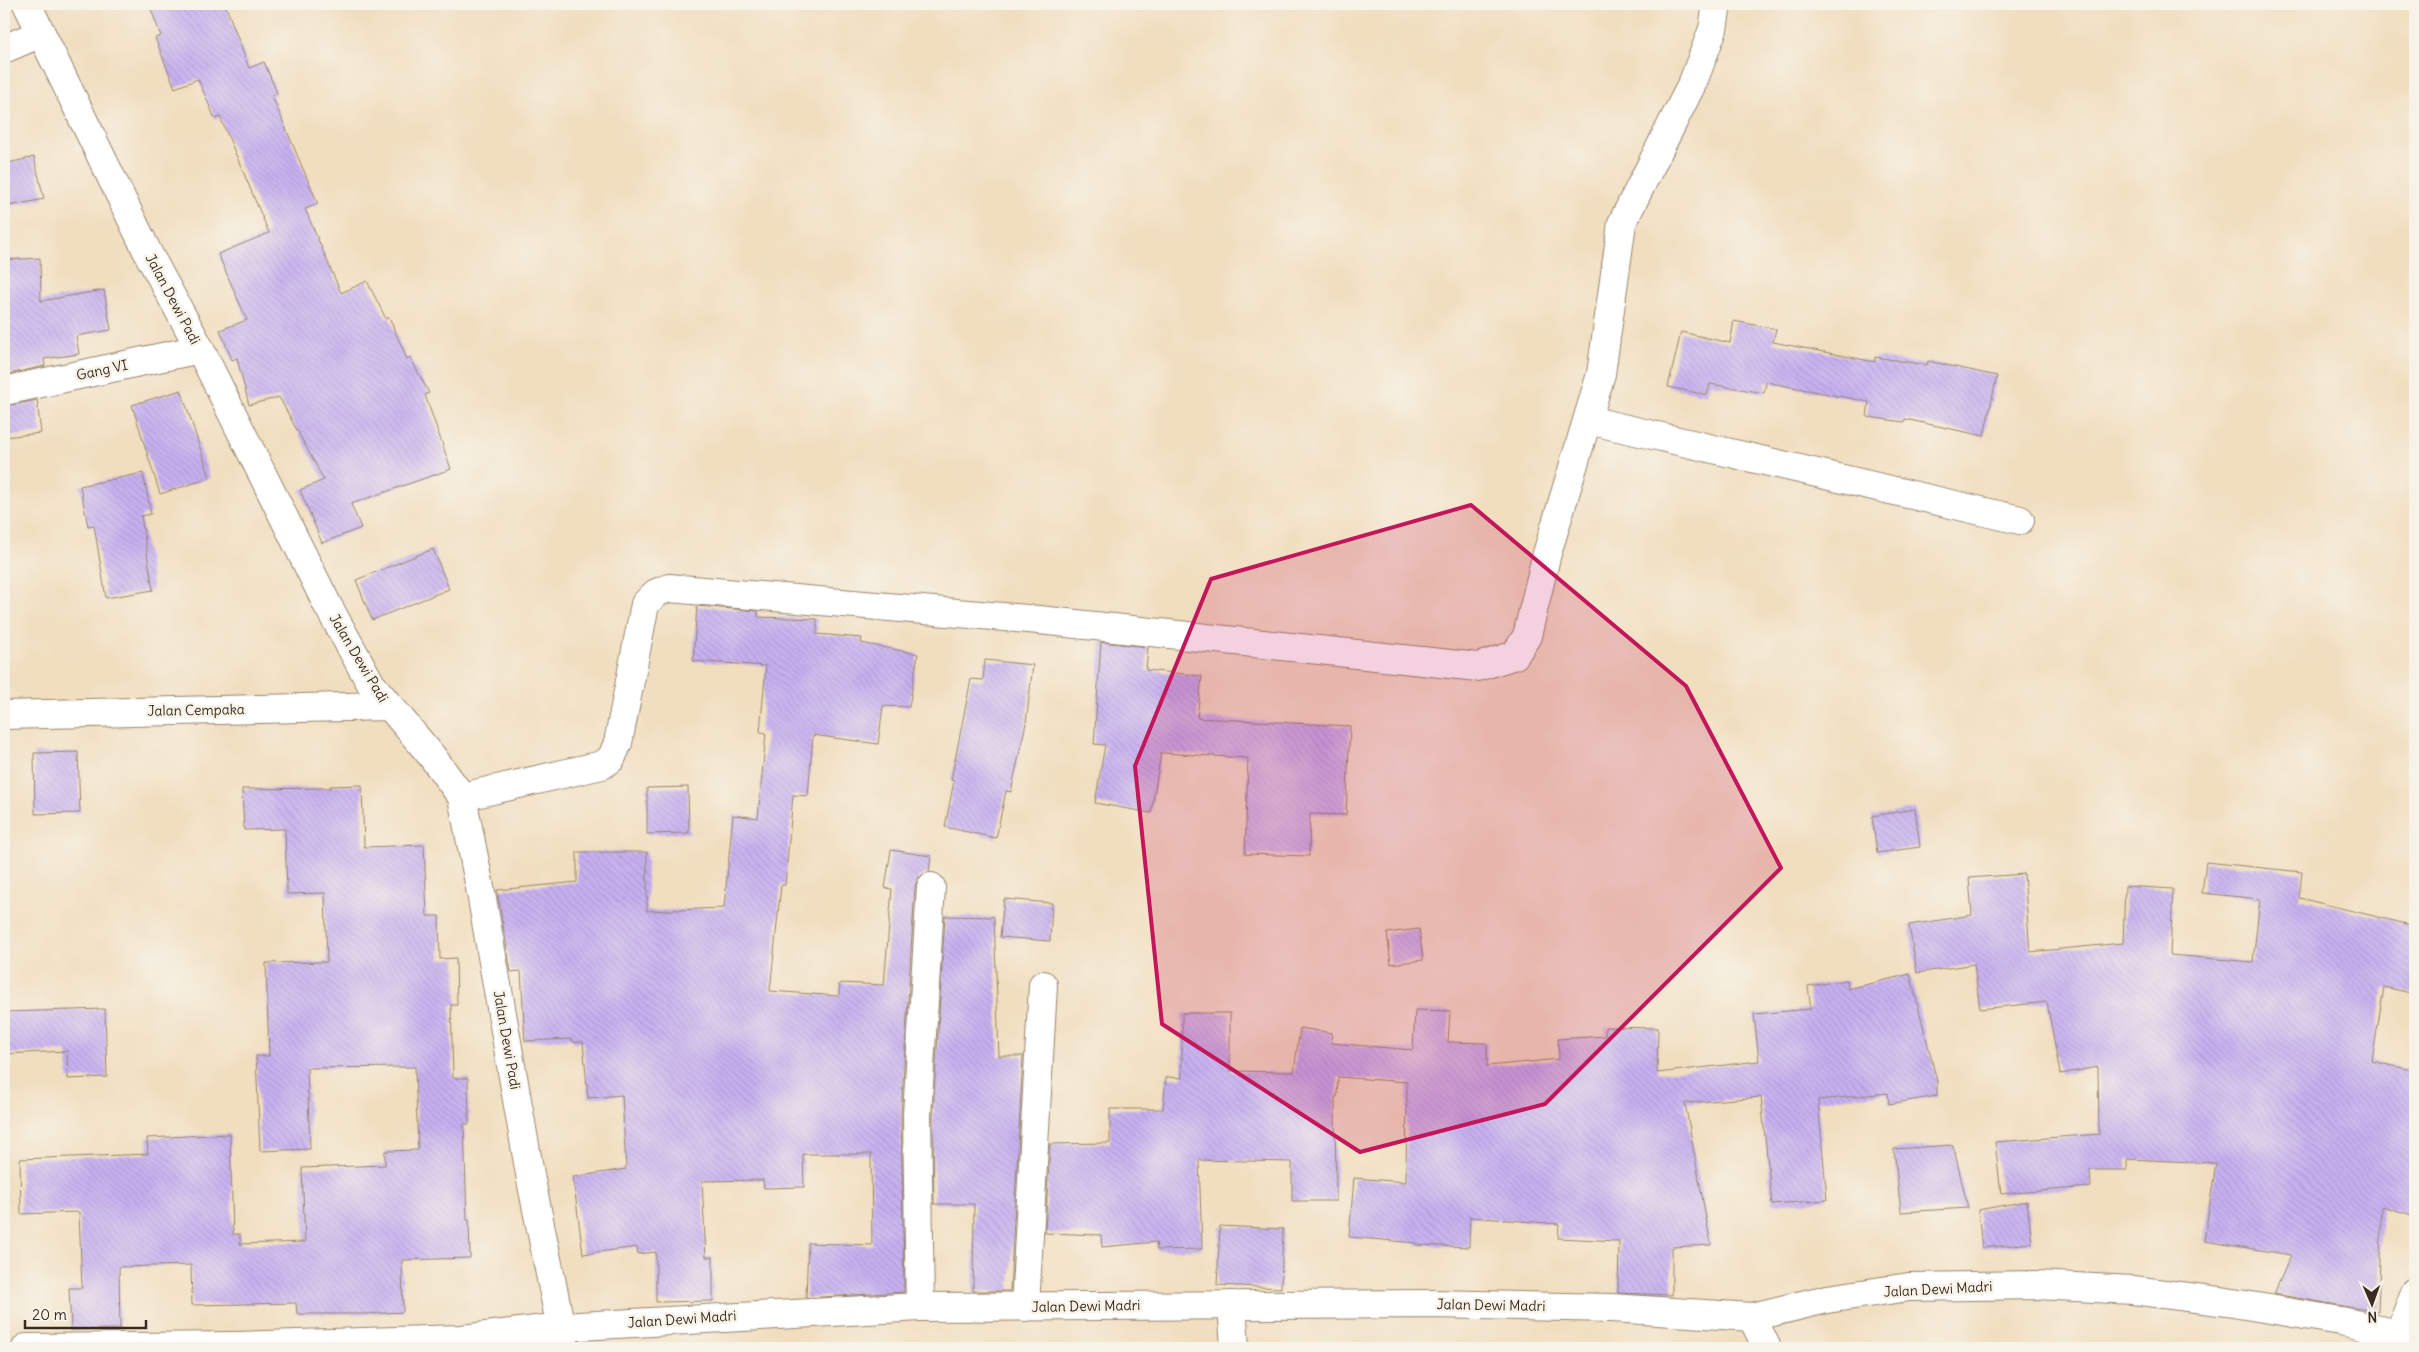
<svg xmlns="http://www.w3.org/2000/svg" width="2419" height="1352" viewBox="0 0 2419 1352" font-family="Delius,sans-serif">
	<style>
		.building { fill: url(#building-back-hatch) }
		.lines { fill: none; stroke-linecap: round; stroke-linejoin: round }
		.minor-casing { stroke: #96846e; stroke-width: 30 }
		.tertiary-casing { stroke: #96846e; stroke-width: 30 }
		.minor { stroke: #fff; stroke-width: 28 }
		.tertiary { stroke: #fff; stroke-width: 28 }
		.marked { fill: #c2185b; fill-opacity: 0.2; stroke: #c2185b; stroke-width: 4; stroke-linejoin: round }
		.labels { text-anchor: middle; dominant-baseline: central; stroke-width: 5; stroke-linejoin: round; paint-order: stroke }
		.street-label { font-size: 14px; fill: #3b2a1e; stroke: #f7f3e8 }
	</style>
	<defs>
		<pattern id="building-back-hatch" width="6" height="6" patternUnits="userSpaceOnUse" patternTransform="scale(1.25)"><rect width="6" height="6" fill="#c7b1f1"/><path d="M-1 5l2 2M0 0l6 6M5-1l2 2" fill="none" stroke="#ac98ce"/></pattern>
	</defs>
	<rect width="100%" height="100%" fill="#f7f3e8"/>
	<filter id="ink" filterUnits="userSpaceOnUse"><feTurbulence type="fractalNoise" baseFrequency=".02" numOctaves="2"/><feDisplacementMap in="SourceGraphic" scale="10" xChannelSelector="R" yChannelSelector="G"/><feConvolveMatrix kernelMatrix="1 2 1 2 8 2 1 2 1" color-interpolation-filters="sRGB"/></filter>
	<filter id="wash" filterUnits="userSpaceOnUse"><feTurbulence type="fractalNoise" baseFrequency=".0096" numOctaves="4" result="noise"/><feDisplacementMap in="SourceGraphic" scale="20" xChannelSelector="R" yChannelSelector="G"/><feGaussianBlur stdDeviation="1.12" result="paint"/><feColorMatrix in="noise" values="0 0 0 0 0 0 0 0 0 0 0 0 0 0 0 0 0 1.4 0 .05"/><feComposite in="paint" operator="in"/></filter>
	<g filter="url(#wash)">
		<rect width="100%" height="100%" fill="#f1debf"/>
		<g id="blocks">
			<g class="building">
				<path d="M 149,4 L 225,4 L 249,68 L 264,62 L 277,93 L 272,96 L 318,204 L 305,209 L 341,293 L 367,281 L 386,319 L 389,317 L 407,359 L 410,357 L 429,393 L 425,395 L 451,469 L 351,504 L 361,528 L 322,543 L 300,490 L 324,480 L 279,397 L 249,405 L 237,358 L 232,360 L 220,330 L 247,320 L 218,254 L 269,233 L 220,117 L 215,119 L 198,79 L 175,88 L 155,38 L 161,36 Z"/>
				<path d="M 34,157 L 44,199 L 4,207 L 4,164 Z"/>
				<path d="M 40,258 L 41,301 L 104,290 L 111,330 L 76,336 L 79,354 L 44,359 L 45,366 L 4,375 L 4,260 Z"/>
				<path d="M 1734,321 L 1776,329 L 1773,342 L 1875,362 L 1875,357 L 1927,365 L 1928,361 L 1997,376 L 1984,436 L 1905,419 L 1904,422 L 1867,417 L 1869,402 L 1766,382 L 1764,393 L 1710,384 L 1707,395 L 1668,387 L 1681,332 L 1730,343 Z"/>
				<path d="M 181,390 L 210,478 L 160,494 L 132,405 Z"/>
				<path d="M 37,400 L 41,433 L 4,437 L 4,406 Z"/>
				<path d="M 143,473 L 151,514 L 141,516 L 153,590 L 106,598 L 94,525 L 88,526 L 80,486 Z"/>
				<path d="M 433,549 L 449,589 L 372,620 L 356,580 Z"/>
				<path d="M 697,606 L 758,611 L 758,617 L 817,619 L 817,634 L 862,638 L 861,643 L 918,654 L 909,707 L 883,706 L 878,744 L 813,735 L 808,796 L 793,795 L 785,885 L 781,885 L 770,991 L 839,996 L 840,983 L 884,985 L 892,889 L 885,888 L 891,850 L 931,856 L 929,872 L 918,878 L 915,886 L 901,1114 L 904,1292 L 806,1298 L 808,1243 L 872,1245 L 871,1154 L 803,1154 L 804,1187 L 764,1188 L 763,1180 L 702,1181 L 706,1257 L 713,1257 L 713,1301 L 656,1302 L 656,1252 L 638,1254 L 637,1247 L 583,1254 L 573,1177 L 626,1169 L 622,1095 L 588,1098 L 583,1042 L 573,1042 L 572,1039 L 525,1041 L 521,971 L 511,972 L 497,890 L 577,882 L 577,852 L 647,852 L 647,911 L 724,908 L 733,815 L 758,818 L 766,733 L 760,732 L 766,666 L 693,661 Z"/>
				<path d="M 1101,642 L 1148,647 L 1146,670 L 1202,676 L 1197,718 L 1350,726 L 1346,815 L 1310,814 L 1309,856 L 1245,854 L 1248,758 L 1161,753 L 1151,813 L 1095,803 L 1105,745 L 1094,744 Z"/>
				<path d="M 985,660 L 1033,665 L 1026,723 L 1011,792 L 1006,791 L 996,838 L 945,827 L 954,781 L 951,780 L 971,679 L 983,680 Z"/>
				<path d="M 78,752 L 80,813 L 35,814 L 34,753 Z"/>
				<path d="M 362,785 L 364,847 L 424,845 L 427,916 L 439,916 L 440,959 L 456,958 L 457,1005 L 451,1005 L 453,1078 L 468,1078 L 469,1124 L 464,1124 L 467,1220 L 469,1220 L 470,1258 L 402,1260 L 403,1312 L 364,1314 L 297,1314 L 296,1303 L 192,1305 L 191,1265 L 119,1267 L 120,1329 L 71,1330 L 69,1288 L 82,1288 L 79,1212 L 21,1214 L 20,1159 L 148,1154 L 147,1138 L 230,1134 L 233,1234 L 240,1234 L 240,1244 L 305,1242 L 302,1168 L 385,1165 L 385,1151 L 418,1150 L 415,1067 L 307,1068 L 310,1149 L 260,1151 L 256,1056 L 269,1056 L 266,963 L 327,962 L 325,893 L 287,894 L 285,829 L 244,830 L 242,789 L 330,788 L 330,786 Z"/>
				<path d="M 688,787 L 689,833 L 647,834 L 647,788 Z"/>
				<path d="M 1915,809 L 1920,847 L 1877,853 L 1872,816 Z"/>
				<path d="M 2206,862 L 2302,872 L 2299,898 L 2415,926 L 2415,994 L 2384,987 L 2372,1061 L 2415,1071 L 2415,1216 L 2382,1206 L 2378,1312 L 2274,1294 L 2291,1255 L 2204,1241 L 2216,1163 L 2127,1159 L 2127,1170 L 2090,1170 L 2091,1187 L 2001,1194 L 1995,1142 L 2099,1134 L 2098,1067 L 2060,1074 L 2047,1002 L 1980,1009 L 1974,964 L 1917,973 L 1909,925 L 1972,915 L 1969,878 L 2024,874 L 2030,952 L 2123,943 L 2125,886 L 2173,889 L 2170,955 L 2253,962 L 2260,899 L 2202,893 Z"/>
				<path d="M 1004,899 L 1052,903 L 1050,941 L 1000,937 Z"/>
				<path d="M 945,916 L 994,917 L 999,1056 L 1023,1056 L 1010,1291 L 973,1291 L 974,1204 L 934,1204 L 933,1115 Z"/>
				<path d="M 1419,929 L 1423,960 L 1391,964 L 1387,933 Z"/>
				<path d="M 1910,974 L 1937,1081 L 1937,1096 L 1889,1104 L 1888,1093 L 1818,1100 L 1827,1200 L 1772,1204 L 1761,1097 L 1685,1103 L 1711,1245 L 1672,1247 L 1672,1295 L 1618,1293 L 1619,1241 L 1558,1238 L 1559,1224 L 1470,1217 L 1469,1247 L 1416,1245 L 1416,1243 L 1349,1237 L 1354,1178 L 1406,1182 L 1407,1082 L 1338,1077 L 1337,1097 L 1335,1097 L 1336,1201 L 1292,1201 L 1292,1162 L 1199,1160 L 1202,1249 L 1157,1250 L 1156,1242 L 1102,1247 L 1101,1235 L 1045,1233 L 1050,1144 L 1110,1143 L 1110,1109 L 1163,1109 L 1166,1077 L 1182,1078 L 1182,1013 L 1230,1013 L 1230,1071 L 1294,1072 L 1300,1028 L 1332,1033 L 1331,1043 L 1413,1050 L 1415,1010 L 1450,1011 L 1448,1042 L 1487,1043 L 1487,1066 L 1559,1059 L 1558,1039 L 1605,1036 L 1605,1027 L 1658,1028 L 1657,1073 L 1759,1061 L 1754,1014 L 1811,1009 L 1808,986 L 1847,980 L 1848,989 Z"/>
				<path d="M 105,1009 L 107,1077 L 68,1079 L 67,1051 L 4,1054 L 4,1012 Z"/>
				<path d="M 1953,1145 L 1968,1208 L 1901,1212 L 1894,1149 Z"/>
				<path d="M 2027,1201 L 2032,1243 L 1982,1248 L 1978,1210 Z"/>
				<path d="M 1220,1226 L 1283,1229 L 1281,1288 L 1217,1285 Z"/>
			</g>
		</g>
	</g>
	<g filter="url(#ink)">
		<use href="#blocks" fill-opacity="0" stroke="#96846e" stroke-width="1"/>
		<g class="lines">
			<defs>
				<g id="minor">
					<path d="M 4,49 L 41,33"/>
					<path d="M 4,391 L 200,349"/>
					<path d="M 1588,420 L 2020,520"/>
					<path d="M 4,715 L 388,706"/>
					<path d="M 462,797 L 602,765 L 611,759 L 618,743 L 645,604 L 656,593 L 669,588 L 1039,620 L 1478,667 L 1515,655 L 1527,636 L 1546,557 L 1601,374 L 1622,223 L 1693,82 L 1713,29 L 1717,4"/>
					<path d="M 1232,1305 L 1235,1348"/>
					<path d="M 920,1307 L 917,1115 L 931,887"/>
					<path d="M 1025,1307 L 1043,985"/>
					<path d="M 1752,1317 L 1767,1348"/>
					<path d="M 2399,1334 L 2415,1292"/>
					<path d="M 26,1348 L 235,1346 L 462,1339 L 561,1327 L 920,1307 L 1434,1304 L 1611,1308 L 1752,1317 L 1827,1299 L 1909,1287 L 2037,1285 L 2133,1290 L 2227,1302 L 2341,1321 L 2415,1338"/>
				</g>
				<path id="tertiary" d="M 27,4 L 149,255 L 200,349 L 327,604 L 371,684 L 431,755 L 462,797 L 481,893 L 531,1180 L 565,1348"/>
			</defs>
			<use href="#minor" class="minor-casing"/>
			<use href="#tertiary" class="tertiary-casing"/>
			<use href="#minor" class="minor"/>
			<use href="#tertiary" class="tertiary"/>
		</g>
	</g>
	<path class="marked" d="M 1471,505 L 1686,686 L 1781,868 L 1545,1104 L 1360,1152 L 1162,1024 L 1135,766 L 1211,579 Z"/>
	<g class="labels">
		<g class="street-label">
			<text transform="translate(173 299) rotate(62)">Jalan Dewi Padi</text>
			<text transform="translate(102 370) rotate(-12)">Gang VI</text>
			<text transform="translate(359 658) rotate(59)">Jalan Dewi Padi</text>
			<text transform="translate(196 710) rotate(-1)">Jalan Cempaka</text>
			<text transform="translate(507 1040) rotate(80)">Jalan Dewi Padi</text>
			<text transform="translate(1938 1289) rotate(-3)">Jalan Dewi Madri</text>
			<text transform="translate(1491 1305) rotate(1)">Jalan Dewi Madri</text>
			<text transform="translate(1086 1306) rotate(-1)">Jalan Dewi Madri</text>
			<text transform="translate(682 1319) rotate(-4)">Jalan Dewi Madri</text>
		</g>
	</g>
	<rect width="2419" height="1352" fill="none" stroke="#f7f3e8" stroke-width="20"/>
	<g transform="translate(2372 1304) rotate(178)" stroke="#f7f3e8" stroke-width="4" paint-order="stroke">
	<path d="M0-4L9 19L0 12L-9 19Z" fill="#3b2a1e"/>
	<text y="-8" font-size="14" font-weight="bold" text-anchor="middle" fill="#3b2a1e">N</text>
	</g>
	<path d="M25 1320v8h121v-8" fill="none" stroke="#3b2a1e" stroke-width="2.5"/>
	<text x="32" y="1320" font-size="15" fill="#3b2a1e" stroke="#f7f3e8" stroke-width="4" paint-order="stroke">20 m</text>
</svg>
